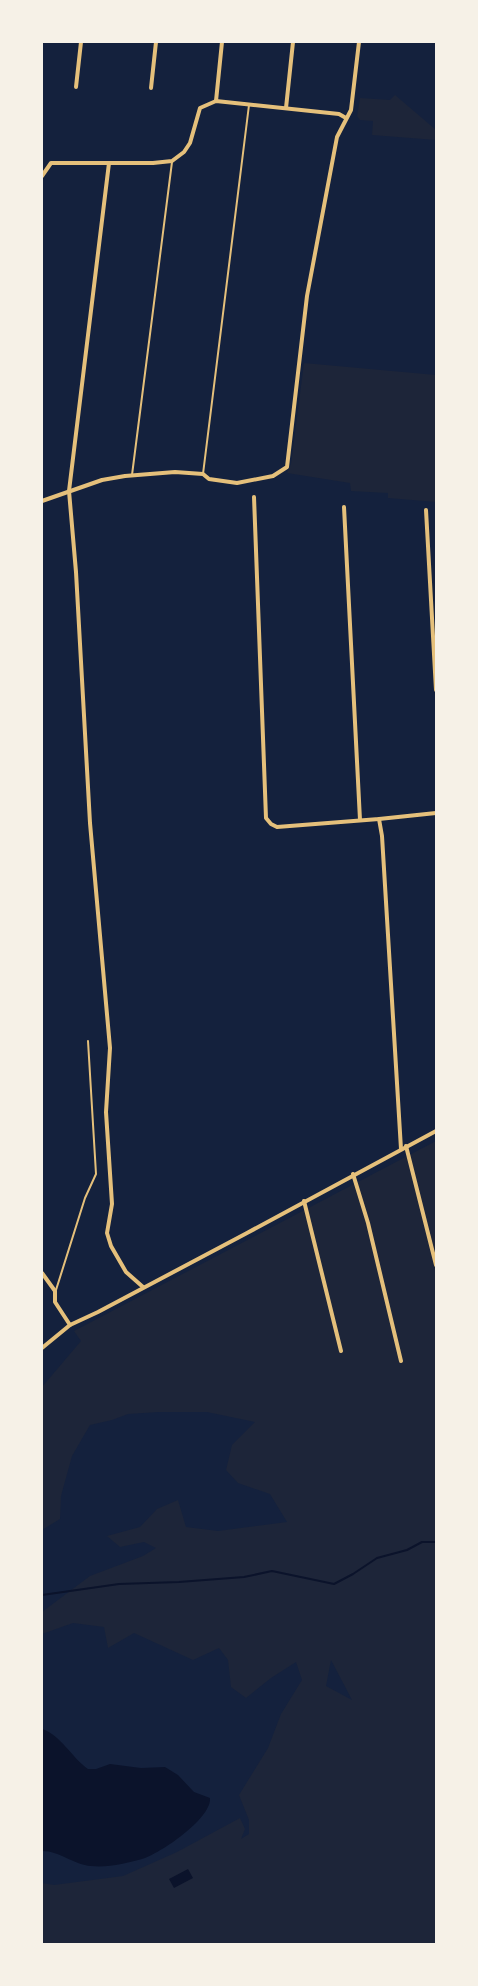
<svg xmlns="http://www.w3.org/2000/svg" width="478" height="1986" viewBox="0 0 478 1986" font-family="'Libre Baskerville',serif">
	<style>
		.green { fill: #1d2539; fill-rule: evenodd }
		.water { fill: #0b132b }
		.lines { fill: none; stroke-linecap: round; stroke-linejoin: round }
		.stream { stroke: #0b132b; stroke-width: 2 }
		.service { stroke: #e5c07b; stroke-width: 2 }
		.minor { stroke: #e5c07b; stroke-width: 4 }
	</style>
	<rect width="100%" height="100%" fill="#14213d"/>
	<g class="green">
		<path d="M 395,95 L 436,130 L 436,140 L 372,135 L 373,121 L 360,120 L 357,116 L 360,98 L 390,100 Z"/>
		<path d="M 304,363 L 436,375 L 436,502 L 388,498 L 388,493 L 351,491 L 350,483 L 287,473 L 291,464 Z"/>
		<path d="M 436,1141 L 436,1944 L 42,1944 L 42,1883 L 54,1885 L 123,1876 L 177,1852 L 240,1818 L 245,1829 L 241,1839 L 249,1834 L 249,1820 L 239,1795 L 268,1748 L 281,1714 L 302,1680 L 296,1662 L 271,1678 L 246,1698 L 231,1687 L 228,1660 L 219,1648 L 193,1660 L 134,1633 L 108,1648 L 104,1627 L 73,1623 L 42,1634 L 42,1612 L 90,1576 L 143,1556 L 156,1548 L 144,1542 L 120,1547 L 107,1536 L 140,1527 L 157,1509 L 178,1500 L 186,1527 L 218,1531 L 287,1522 L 270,1494 L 238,1483 L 226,1470 L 232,1445 L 255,1422 L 207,1412 L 159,1412 L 128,1414 L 112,1420 L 90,1425 L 72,1456 L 61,1496 L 60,1519 L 42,1530 L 42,1387 L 81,1341 L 74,1331 ZM 331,1660 L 352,1700 L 326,1686 Z"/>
	</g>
	<g class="water">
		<path d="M 42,1729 C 61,1735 72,1758 88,1769 L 96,1769 L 110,1764 L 141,1768 L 165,1767 L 178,1775 L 194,1792 L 210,1798 C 212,1818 161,1853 142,1859 C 128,1863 107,1868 91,1866 C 74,1865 60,1851 42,1851 Z"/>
		<path d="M 188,1869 L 193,1878 L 174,1888 L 169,1879 Z"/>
	</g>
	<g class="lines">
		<path class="stream" d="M 42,1595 L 119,1584 L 179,1582 L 244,1577 L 272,1571 L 334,1584 L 353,1574 L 377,1558 L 407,1550 L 422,1542 L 436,1542"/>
		<g class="service">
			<path d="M 203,474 L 249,105"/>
			<path d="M 132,475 L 172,162"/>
			<path d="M 42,1025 L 42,1024"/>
			<path d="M 56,1290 L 85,1198 L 96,1174 L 88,1041"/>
		</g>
		<g class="minor">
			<path d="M 76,87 L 81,42"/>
			<path d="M 151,88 L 156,42"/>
			<path d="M 216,101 L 222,42"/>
			<path d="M 286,108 L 293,42"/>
			<path d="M 109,163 L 69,491 L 76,572 L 90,823 L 110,1048 L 106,1112 L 112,1204 L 107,1233 L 111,1246 L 126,1272 L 143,1287"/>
			<path d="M 42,176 L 51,163 L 153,163 L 172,161 L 184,152 L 190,143 L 200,108 L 216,101 L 339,114 L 346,118"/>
			<path d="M 254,497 L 266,818 L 271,824 L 277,827 L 379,819 L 436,813"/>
			<path d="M 42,501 L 102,480 L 125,476 L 175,472 L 203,474 L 209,479 L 237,483 L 273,476 L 287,467 L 307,296 L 337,137 L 351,110 L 359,42"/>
			<path d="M 344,507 L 360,820"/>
			<path d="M 426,510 L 436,690"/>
			<path d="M 379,819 L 382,836 L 401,1149"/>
			<path d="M 406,1146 L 436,1265"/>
			<path d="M 353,1174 L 368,1223 L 401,1361"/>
			<path d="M 304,1201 L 341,1351"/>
			<path d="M 42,1273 L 55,1291 L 55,1302 L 70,1325"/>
			<path d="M 42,1348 L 70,1325 L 98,1312 L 247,1233 L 436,1131"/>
		</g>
	</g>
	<rect width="478" height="1986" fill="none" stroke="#f6f1e7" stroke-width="86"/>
</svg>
